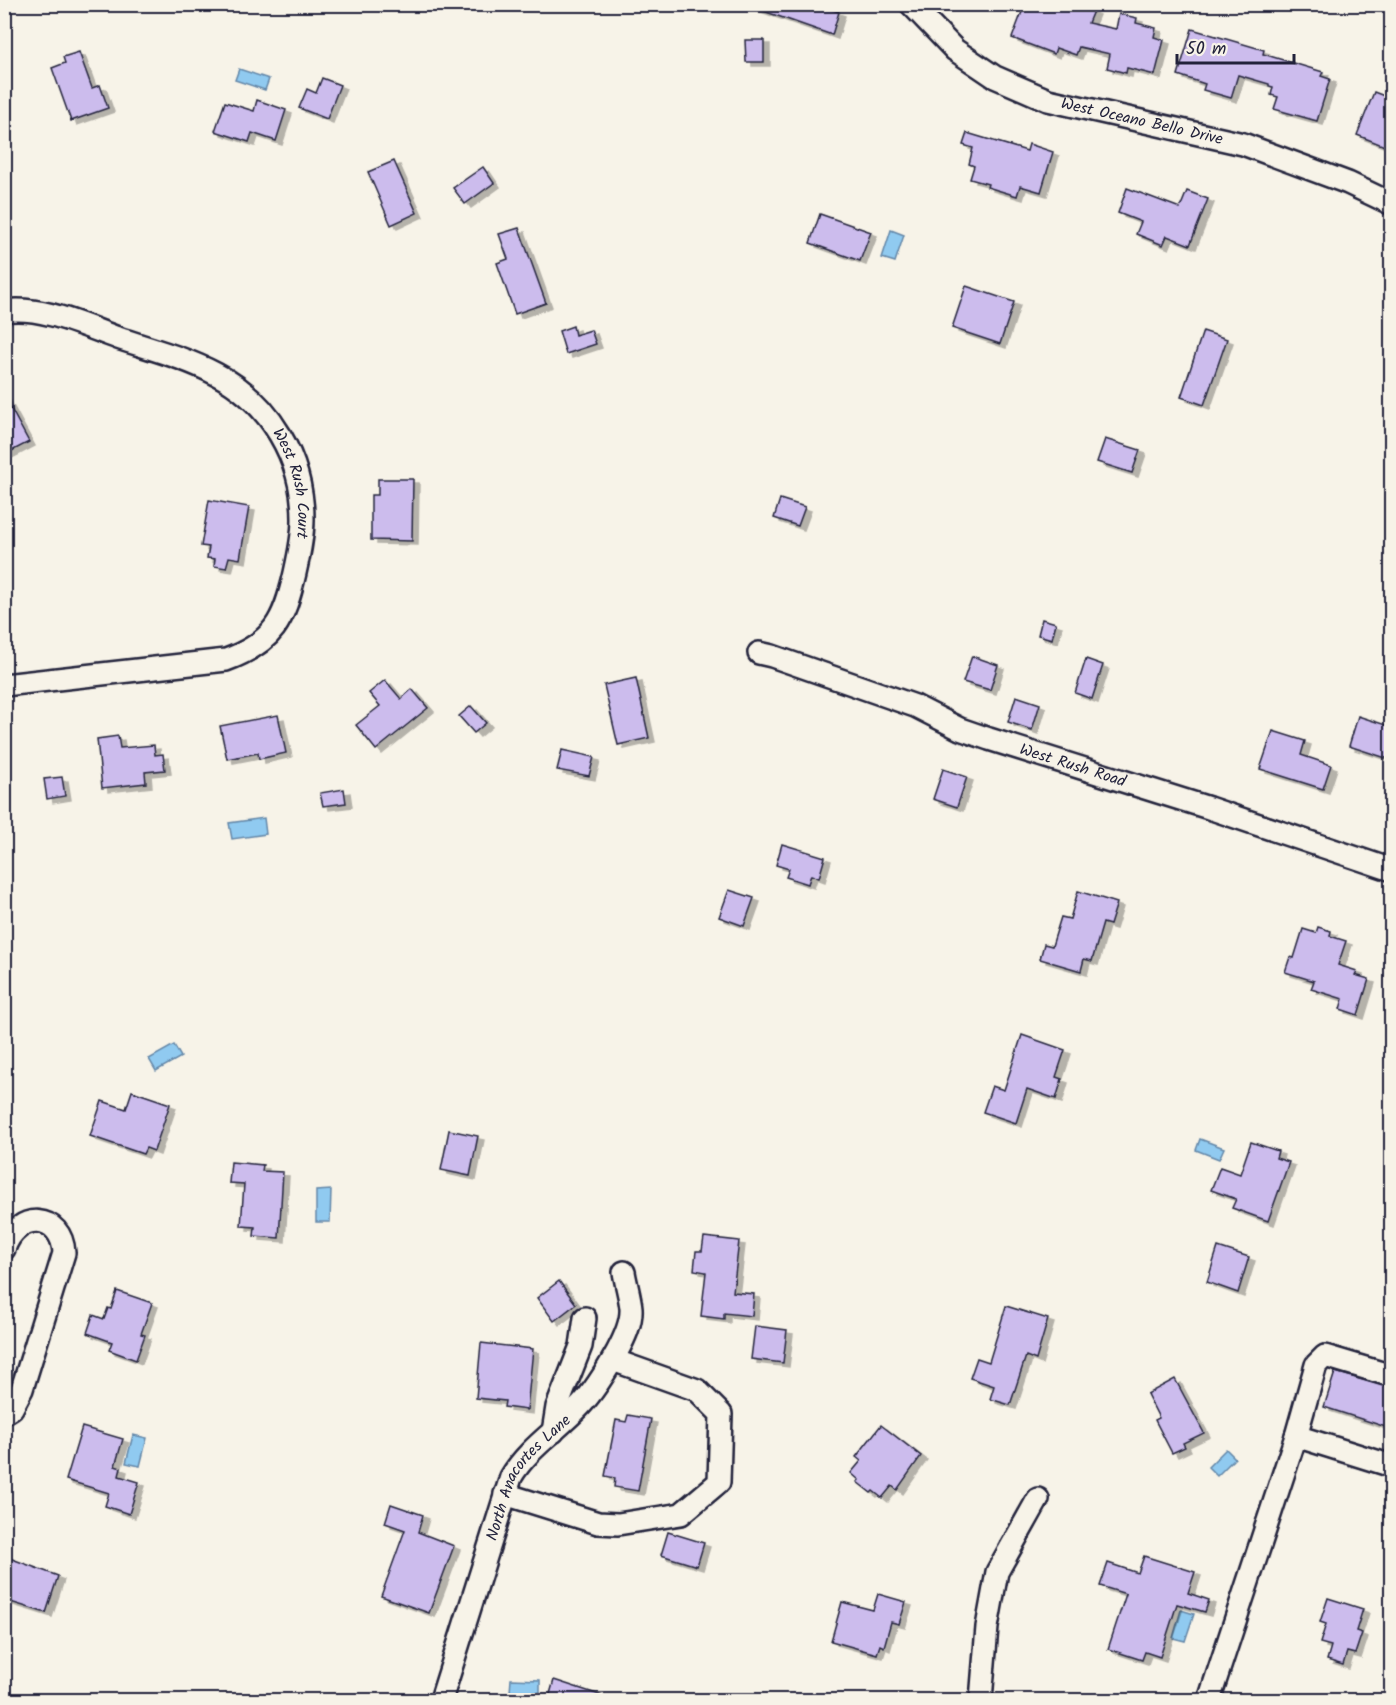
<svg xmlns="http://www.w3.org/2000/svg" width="1396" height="1705" viewBox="0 0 1396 1705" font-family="Kalam,sans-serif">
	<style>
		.water { fill: #90caf0; stroke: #6487a8; stroke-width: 1.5 }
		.building { fill: #ccbced; stroke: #22223b; stroke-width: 1.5; filter: url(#shadow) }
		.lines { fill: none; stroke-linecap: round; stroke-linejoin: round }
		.minor-casing { stroke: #22223b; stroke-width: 26 }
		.minor { stroke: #f7f3e8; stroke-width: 21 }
		.labels { text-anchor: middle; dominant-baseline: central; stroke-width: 5; stroke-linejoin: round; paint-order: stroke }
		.street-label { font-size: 16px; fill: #22223b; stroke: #f7f3e8 }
	</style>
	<defs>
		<filter id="shadow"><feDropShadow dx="6" dy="4" stdDeviation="0" flood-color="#0004"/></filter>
	</defs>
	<rect width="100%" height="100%" fill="#f7f3e8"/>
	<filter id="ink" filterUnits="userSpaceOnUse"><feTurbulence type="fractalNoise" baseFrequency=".0167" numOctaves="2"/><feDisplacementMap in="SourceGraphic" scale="12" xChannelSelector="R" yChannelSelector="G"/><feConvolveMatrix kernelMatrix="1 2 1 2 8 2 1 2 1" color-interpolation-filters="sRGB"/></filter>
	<g filter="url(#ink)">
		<g class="water">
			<path d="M 239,69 L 269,79 L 265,90 L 235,80 Z"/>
			<path d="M 891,230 L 904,235 L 895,262 L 882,258 Z"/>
			<path d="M 264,818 L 266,834 L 232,839 L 229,823 Z"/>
			<path d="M 174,1045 L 181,1057 L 156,1071 L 149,1059 Z"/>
			<path d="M 1200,1139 L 1224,1148 L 1219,1159 L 1196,1150 Z"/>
			<path d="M 331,1190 L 330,1222 L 316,1222 L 316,1191 Z"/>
			<path d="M 133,1435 L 147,1438 L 140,1466 L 126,1463 Z"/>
			<path d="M 1226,1449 L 1235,1458 L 1217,1476 L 1208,1467 Z"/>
			<path d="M 1181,1610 L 1194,1614 L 1185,1641 L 1173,1638 Z"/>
			<path d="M 511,1679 L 540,1680 L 540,1693 L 510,1692 Z"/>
		</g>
		<g class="building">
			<path d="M 753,4 L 815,4 L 839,12 L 832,35 L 752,7 Z"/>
			<path d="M 1025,4 L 1076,4 L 1093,11 L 1088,23 L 1116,29 L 1119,14 L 1137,18 L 1136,23 L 1156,28 L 1154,37 L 1164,40 L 1155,75 L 1127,68 L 1126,73 L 1107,68 L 1110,54 L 1079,47 L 1076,55 L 1056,48 L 1054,54 L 1012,38 Z"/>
			<path d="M 1192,29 L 1264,50 L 1263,54 L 1323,72 L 1321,76 L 1330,79 L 1317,121 L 1274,109 L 1278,97 L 1271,95 L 1273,87 L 1269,86 L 1269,84 L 1238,75 L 1231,98 L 1203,90 L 1205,84 L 1178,75 Z"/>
			<path d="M 745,40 L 764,40 L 764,62 L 746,62 Z"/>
			<path d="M 79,52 L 92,88 L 100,85 L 108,108 L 71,121 L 52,68 L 65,63 L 63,57 Z"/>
			<path d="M 322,78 L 340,85 L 327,119 L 299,108 L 307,89 L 316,93 Z"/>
			<path d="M 1374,92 L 1392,99 L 1392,149 L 1357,135 Z"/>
			<path d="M 257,100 L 286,110 L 276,141 L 252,133 L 249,142 L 215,131 L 225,102 L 254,111 Z"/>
			<path d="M 967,133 L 1027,151 L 1029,144 L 1053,152 L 1041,192 L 1020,186 L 1017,196 L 987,187 L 988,184 L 970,179 L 974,166 L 969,164 L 973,148 L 963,145 Z"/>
			<path d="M 394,161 L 417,213 L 391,225 L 368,172 Z"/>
			<path d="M 483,167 L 494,183 L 465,204 L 453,188 Z"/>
			<path d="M 1127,188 L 1180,208 L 1187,191 L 1208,199 L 1190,245 L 1167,236 L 1163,245 L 1136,234 L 1141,222 L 1118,213 Z"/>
			<path d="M 820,214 L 871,232 L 860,261 L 810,243 Z"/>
			<path d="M 519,228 L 546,303 L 515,314 L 497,263 L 508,259 L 499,234 Z"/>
			<path d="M 966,286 L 1014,302 L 1000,344 L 952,328 Z"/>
			<path d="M 573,326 L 575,335 L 591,330 L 596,344 L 566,354 L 559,331 Z"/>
			<path d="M 1203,331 L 1227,339 L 1204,405 L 1181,397 Z"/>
			<path d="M 4,396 L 29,442 L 4,455 Z"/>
			<path d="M 1105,439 L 1140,450 L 1132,473 L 1097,462 Z"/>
			<path d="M 378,479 L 413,479 L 412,541 L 371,540 L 371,495 L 378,495 Z"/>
			<path d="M 780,499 L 805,507 L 798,526 L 774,518 Z"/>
			<path d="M 209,500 L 249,507 L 240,559 L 229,557 L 226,568 L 214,566 L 215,559 L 207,558 L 209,547 L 201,546 Z"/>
			<path d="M 1042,619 L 1056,623 L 1052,639 L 1038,635 Z"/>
			<path d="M 972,656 L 998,665 L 990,690 L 963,682 Z"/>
			<path d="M 1086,659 L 1103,665 L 1092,699 L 1075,693 Z"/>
			<path d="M 636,678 L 649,738 L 618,745 L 604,685 Z"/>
			<path d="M 385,680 L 401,699 L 412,689 L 428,708 L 376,750 L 356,725 L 380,706 L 369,693 Z"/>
			<path d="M 1016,696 L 1040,704 L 1032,730 L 1008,722 Z"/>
			<path d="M 471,706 L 486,723 L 474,733 L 459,716 Z"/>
			<path d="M 278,715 L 286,753 L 259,759 L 258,753 L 227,759 L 220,726 Z"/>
			<path d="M 1358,716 L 1392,727 L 1392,760 L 1349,746 Z"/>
			<path d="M 1273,731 L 1305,741 L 1301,755 L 1331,765 L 1323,789 L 1260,769 Z"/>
			<path d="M 118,736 L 120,748 L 154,745 L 155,755 L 163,754 L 165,770 L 145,772 L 146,783 L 102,788 L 97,739 Z"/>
			<path d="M 562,750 L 594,757 L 589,776 L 557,770 Z"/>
			<path d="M 943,769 L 967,777 L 957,807 L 933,799 Z"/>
			<path d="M 62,777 L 65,796 L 47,799 L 44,779 Z"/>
			<path d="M 344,789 L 346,803 L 323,806 L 320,793 Z"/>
			<path d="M 782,844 L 825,857 L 819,878 L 811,875 L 808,884 L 786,877 L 789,869 L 776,865 Z"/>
			<path d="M 729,890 L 754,898 L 744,926 L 719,917 Z"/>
			<path d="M 1078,891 L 1117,903 L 1110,925 L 1103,923 L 1092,961 L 1084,959 L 1081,971 L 1040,959 L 1044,944 L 1052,946 L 1061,917 L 1070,919 Z"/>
			<path d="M 1318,927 L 1331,931 L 1330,936 L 1346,941 L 1338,965 L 1357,971 L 1355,975 L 1369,979 L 1358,1015 L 1340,1009 L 1343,999 L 1311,989 L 1314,981 L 1285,972 L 1290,957 L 1294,958 L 1303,929 L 1316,933 Z"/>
			<path d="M 1022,1035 L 1065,1050 L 1056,1077 L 1062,1079 L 1056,1099 L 1027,1089 L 1016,1123 L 983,1112 L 992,1086 L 1004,1090 Z"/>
			<path d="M 132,1091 L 170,1104 L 154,1151 L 146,1148 L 143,1154 L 90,1136 L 102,1101 L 126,1109 Z"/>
			<path d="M 449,1130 L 478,1136 L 470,1176 L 441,1170 Z"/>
			<path d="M 1251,1142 L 1278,1151 L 1276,1158 L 1289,1162 L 1268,1221 L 1232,1208 L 1236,1199 L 1211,1190 L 1220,1167 L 1240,1174 Z"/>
			<path d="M 231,1162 L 263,1165 L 262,1171 L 283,1172 L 279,1238 L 254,1236 L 255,1227 L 241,1226 L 244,1184 L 229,1183 Z"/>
			<path d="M 704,1237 L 739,1241 L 733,1292 L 754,1294 L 752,1316 L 724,1313 L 724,1319 L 701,1316 L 706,1272 L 694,1270 L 696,1251 L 702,1251 Z"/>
			<path d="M 1218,1247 L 1249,1257 L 1238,1293 L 1207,1282 Z"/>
			<path d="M 559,1281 L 576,1304 L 554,1321 L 537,1298 Z"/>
			<path d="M 117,1291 L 152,1303 L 141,1334 L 145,1335 L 136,1360 L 109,1350 L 112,1342 L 87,1333 L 93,1315 L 104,1319 L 108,1308 L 111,1309 Z"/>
			<path d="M 1006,1306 L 1048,1319 L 1036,1360 L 1026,1356 L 1010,1405 L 990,1399 L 994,1386 L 970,1378 L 977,1358 L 989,1362 Z"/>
			<path d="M 755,1326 L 787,1330 L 783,1363 L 751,1359 Z"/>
			<path d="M 481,1343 L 533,1349 L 527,1410 L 504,1407 L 505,1401 L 476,1398 Z"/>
			<path d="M 1335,1372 L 1392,1388 L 1392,1429 L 1324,1407 Z"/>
			<path d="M 1175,1379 L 1204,1433 L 1183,1443 L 1185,1447 L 1172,1453 L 1155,1420 L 1159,1418 L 1147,1394 Z"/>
			<path d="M 628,1415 L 651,1419 L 638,1491 L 614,1487 L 615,1478 L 605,1476 L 616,1420 L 626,1422 Z"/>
			<path d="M 881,1425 L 921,1456 L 897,1490 L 892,1486 L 882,1498 L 873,1491 L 871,1493 L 857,1482 L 859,1480 L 851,1473 L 861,1461 L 856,1457 Z"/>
			<path d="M 82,1427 L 123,1439 L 115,1466 L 121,1468 L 119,1476 L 139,1482 L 129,1514 L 105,1506 L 109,1493 L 66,1480 Z"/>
			<path d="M 391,1504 L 423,1515 L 418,1532 L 454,1546 L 429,1613 L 381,1596 L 405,1530 L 385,1523 Z"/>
			<path d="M 668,1532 L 704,1543 L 697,1566 L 661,1555 Z"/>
			<path d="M 4,1556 L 58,1576 L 46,1613 L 4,1600 Z"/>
			<path d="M 1144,1556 L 1195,1572 L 1188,1593 L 1209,1600 L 1205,1612 L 1177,1604 L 1160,1657 L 1145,1652 L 1142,1660 L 1108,1649 L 1126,1594 L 1100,1586 L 1108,1563 L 1138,1573 Z"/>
			<path d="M 878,1594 L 906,1602 L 899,1624 L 891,1622 L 884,1647 L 880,1645 L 877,1654 L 831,1641 L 842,1602 L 873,1610 Z"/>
			<path d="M 1328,1598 L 1363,1609 L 1356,1631 L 1362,1633 L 1355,1654 L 1347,1652 L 1343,1665 L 1327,1660 L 1331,1646 L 1320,1643 L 1326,1624 L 1320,1622 Z"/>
			<path d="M 554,1680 L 609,1698 L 608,1701 L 548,1701 Z"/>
		</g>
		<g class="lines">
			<defs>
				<g id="minor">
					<path id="s1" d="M 911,4 L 955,50 L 995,77 L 1048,100 L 1243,144 L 1348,183 L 1392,204"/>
					<path id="s2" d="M 4,311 C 41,305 84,326 118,338 C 151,349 186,358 216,374 C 270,402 303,459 303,519 C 303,537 299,555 295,573 C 284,621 274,642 226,660 L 4,685"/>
					<path id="s3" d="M 759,653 L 772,656 L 915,706 L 960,729 L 989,739 L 1209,808 L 1392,870"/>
					<path d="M 4,1249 C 17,1210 62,1213 64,1253 L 22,1389 L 12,1408 L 4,1413"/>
					<path d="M 553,1432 L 557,1407 L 581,1346 L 585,1318"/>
					<path d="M 1296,1436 L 1392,1466"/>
					<path d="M 505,1494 L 598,1523 L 618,1524 L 681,1514 L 719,1482 L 721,1414 L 697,1390 L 613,1360"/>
					<path id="s4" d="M 441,1700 L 511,1477 C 528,1448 558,1430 581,1405 C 595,1390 607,1370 617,1352 C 624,1339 632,1323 631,1308 C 630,1297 626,1284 624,1272"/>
					<path d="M 981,1700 L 987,1627 L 997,1572 L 1038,1499"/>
					<path d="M 1209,1700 L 1296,1436 L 1316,1365 L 1325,1356 L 1392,1376"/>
				</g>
			</defs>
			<use href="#minor" class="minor-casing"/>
			<use href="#minor" class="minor"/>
		</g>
	</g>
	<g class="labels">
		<g class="street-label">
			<text stroke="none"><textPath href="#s1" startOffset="266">West Oceano Bello Drive</textPath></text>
			<text stroke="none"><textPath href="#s2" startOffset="363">West Rush Court</textPath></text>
			<text stroke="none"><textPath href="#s3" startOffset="334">West Rush Road</textPath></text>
			<text stroke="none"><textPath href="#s4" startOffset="242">North Anacortes Lane</textPath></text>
		</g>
	</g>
	<rect width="1396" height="1705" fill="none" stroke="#f7f3e8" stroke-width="24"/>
	<rect x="12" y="12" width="1372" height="1681" fill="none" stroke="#22223b" stroke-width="2" filter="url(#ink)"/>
	<path d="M1177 54v9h117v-9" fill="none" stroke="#22223b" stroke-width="3"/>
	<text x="1186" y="54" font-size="18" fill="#22223b" stroke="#f7f3e8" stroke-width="4.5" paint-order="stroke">50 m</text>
</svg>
